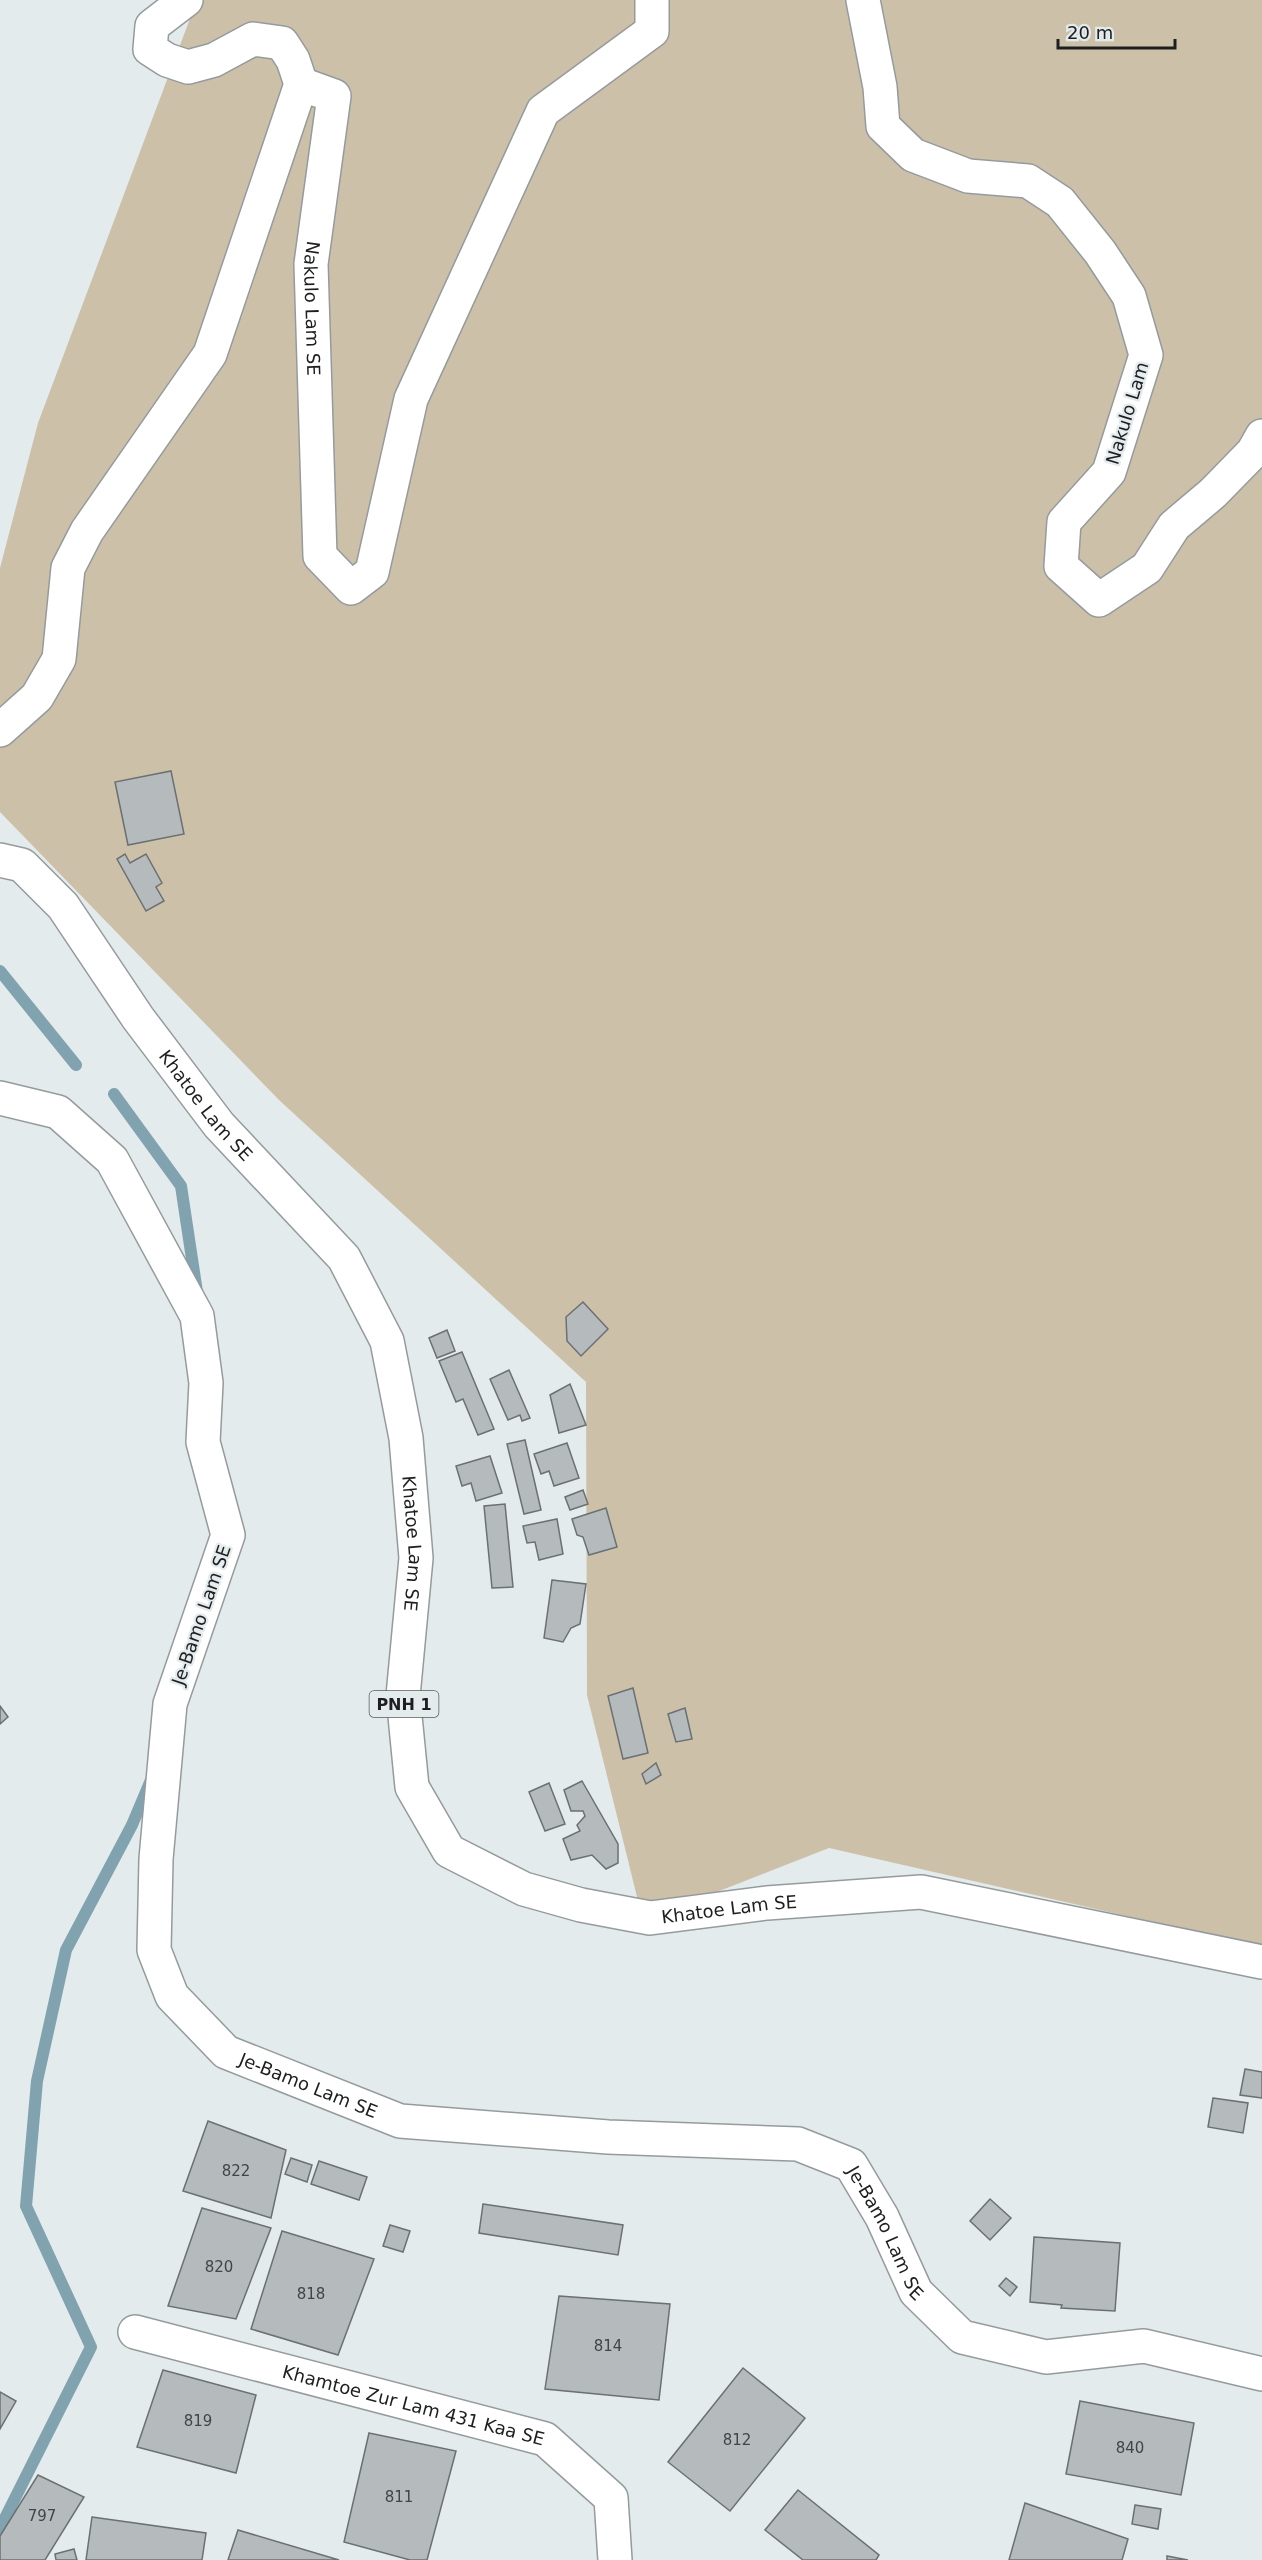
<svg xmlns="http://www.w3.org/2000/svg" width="1262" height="2560" viewBox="0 0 1262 2560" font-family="'DejaVu Sans',sans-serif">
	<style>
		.green { fill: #ccc0a9 }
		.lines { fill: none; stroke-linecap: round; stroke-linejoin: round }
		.stream { stroke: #81a3af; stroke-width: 12 }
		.building { fill: #b5bbbd; stroke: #6b7072; stroke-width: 1.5 }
		.minor-casing { stroke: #959b9d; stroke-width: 36 }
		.primary-casing { stroke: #959b9d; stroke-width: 36 }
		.minor { stroke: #fff; stroke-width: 33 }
		.primary { stroke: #fff; stroke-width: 33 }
		.labels { text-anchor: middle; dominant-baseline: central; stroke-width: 4.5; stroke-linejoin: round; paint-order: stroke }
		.number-label { font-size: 15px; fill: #424546 }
		.shield { fill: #e4ebed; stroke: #585c5d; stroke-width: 1.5 }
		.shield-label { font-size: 16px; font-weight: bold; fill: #1c1e1f }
		.street-label { font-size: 18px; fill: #1c1e1f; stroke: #e4ebed }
	</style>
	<rect width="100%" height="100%" fill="#e4ebed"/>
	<path class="green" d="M 197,0 L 1262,0 L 1262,1947 L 829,1848 L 643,1921 L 587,1695 L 586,1382 L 279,1100 L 0,812 L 0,568 L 38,423 Z"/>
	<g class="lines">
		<g class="stream">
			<path d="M 0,971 L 76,1065"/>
			<path d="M 114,1094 L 181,1186 L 197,1292"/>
			<path d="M 0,2528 L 91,2347 L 26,2206 L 37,2081 L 66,1950 L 132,1825 L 151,1780"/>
		</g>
	</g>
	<g class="building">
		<path d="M 171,771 L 184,834 L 128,845 L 115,782 Z"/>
		<path d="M 125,854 L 130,863 L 146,854 L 162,883 L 156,887 L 164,901 L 146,911 L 117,859 Z"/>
		<path d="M 583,1302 L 608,1329 L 581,1356 L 567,1341 L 566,1317 Z"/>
		<path d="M 447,1330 L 455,1351 L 437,1358 L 429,1338 Z"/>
		<path d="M 462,1352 L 494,1429 L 478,1435 L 463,1399 L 456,1402 L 439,1361 Z"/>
		<path d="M 509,1370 L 530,1418 L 522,1421 L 520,1415 L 508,1420 L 490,1379 Z"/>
		<path d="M 570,1384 L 586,1425 L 559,1433 L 550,1395 Z"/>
		<path d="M 525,1440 L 541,1510 L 524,1514 L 507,1444 Z"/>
		<path d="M 567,1443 L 579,1478 L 554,1486 L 549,1471 L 541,1474 L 534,1454 Z"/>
		<path d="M 490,1456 L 502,1493 L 476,1501 L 471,1483 L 462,1486 L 456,1466 Z"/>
		<path d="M 583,1490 L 588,1504 L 570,1510 L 565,1497 Z"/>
		<path d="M 505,1504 L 513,1587 L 492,1588 L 484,1506 Z"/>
		<path d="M 606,1508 L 617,1547 L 589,1555 L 583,1537 L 577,1535 L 572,1519 Z"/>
		<path d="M 557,1519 L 563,1554 L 539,1560 L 535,1542 L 527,1543 L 523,1526 Z"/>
		<path d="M 552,1580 L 586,1584 L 580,1624 L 571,1628 L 563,1642 L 544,1638 Z"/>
		<path d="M 633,1688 L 648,1753 L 623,1759 L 608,1696 Z"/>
		<path d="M 0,1706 L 8,1717 L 0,1724 Z"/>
		<path d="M 685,1708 L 692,1739 L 676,1742 L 668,1714 Z"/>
		<path d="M 656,1763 L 661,1775 L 646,1784 L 642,1774 Z"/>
		<path d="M 582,1781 L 618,1844 L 618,1863 L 606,1869 L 592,1855 L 571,1860 L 563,1839 L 580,1831 L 577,1825 L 585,1816 L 583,1811 L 571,1811 L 564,1790 Z"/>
		<path d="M 549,1783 L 565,1824 L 545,1831 L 529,1792 Z"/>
		<path d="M 1245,2069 L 1262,2072 L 1262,2098 L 1240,2095 Z"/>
		<path d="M 1213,2098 L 1248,2103 L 1243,2133 L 1208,2127 Z"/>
		<path d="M 208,2121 L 286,2150 L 271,2218 L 183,2191 Z"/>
		<path d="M 291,2158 L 312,2165 L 307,2182 L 285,2174 Z"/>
		<path d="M 319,2161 L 367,2177 L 359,2200 L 311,2184 Z"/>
		<path d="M 990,2199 L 1011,2218 L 990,2240 L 970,2221 Z"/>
		<path d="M 483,2204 L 623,2225 L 618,2255 L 479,2233 Z"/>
		<path d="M 202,2208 L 271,2228 L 236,2319 L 168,2306 Z"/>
		<path d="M 390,2225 L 410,2231 L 403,2252 L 383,2246 Z"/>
		<path d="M 282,2231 L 374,2259 L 338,2355 L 251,2329 Z"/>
		<path d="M 1034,2237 L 1120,2243 L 1115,2311 L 1061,2308 L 1062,2305 L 1030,2302 Z"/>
		<path d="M 1006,2278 L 1017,2287 L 1010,2296 L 999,2286 Z"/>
		<path d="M 559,2296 L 670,2304 L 659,2400 L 545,2389 Z"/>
		<path d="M 743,2368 L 805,2418 L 730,2511 L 668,2462 Z"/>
		<path d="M 163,2370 L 256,2395 L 236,2473 L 137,2447 Z"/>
		<path d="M 0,2392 L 16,2401 L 0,2429 Z"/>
		<path d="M 1080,2401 L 1194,2423 L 1181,2495 L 1066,2474 Z"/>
		<path d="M 369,2433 L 456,2451 L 427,2560 L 410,2560 L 344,2542 Z"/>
		<path d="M 38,2475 L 84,2497 L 45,2560 L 0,2560 L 0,2536 Z"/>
		<path d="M 798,2490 L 879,2555 L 876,2560 L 803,2560 L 765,2530 Z"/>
		<path d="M 1025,2503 L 1128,2539 L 1122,2560 L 1009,2560 Z"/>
		<path d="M 1135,2505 L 1161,2509 L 1158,2529 L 1132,2524 Z"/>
		<path d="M 92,2517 L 206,2533 L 202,2560 L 86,2560 Z"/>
		<path d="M 238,2530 L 339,2560 L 228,2560 Z"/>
		<path d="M 74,2549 L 77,2560 L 56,2560 L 55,2554 Z"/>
		<path d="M 1167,2556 L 1188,2560 L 1167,2560 Z"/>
	</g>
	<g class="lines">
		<defs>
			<g id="minor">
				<path d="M 186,0 L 152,26 L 150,49 L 167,60 L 188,67 L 214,60 L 253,39 L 282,43 L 293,60 L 301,84"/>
				<path d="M 863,0 L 880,87 L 883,126 L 913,155 L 968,176 L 1028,181 L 1060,202 L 1100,252 L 1129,296 L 1146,355 L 1109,472 L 1064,522 L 1061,566 L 1099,600 L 1147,568 L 1174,526 L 1213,493 L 1253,452 L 1262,436"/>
				<path id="s1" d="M 0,730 L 37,697 L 59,659 L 68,568 L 87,531 L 210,354 L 301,84 L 334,96 L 311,264 L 320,556 L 351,588 L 372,572 L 411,399 L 543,111 L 652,31 L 652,0"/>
				<path id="s2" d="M 0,1098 L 58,1112 L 112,1160 L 197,1316 L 206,1383 L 203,1442 L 228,1535 L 170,1704 L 156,1859 L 154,1950 L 172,1996 L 226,2052 L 400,2121 L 608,2137 L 798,2144 L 851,2165 L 882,2217 L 916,2292 L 962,2337 L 1046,2357 L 1144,2346 L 1262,2374"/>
				<path id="s3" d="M 135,2332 L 545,2439 L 611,2498 L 615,2560"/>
			</g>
			<g id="primary">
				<path id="s4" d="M 0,860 L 22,865 L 63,906 L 138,1018 L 219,1125 L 344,1258 L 387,1341 L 406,1438 L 416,1558 L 403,1696 L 412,1787 L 449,1851 L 524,1889 L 581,1905 L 650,1918 L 767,1903 L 921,1892 L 1262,1962"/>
			</g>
		</defs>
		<use href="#minor" class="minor-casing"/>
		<use href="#primary" class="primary-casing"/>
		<use href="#minor" class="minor"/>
		<use href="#primary" class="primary"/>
	</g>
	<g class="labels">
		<g class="number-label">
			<text x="236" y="2171">822</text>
			<text x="219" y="2267">820</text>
			<text x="311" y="2294">818</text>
			<text x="608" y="2346">814</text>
			<text x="198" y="2421">819</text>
			<text x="737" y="2440">812</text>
			<text x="1130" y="2448">840</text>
			<text x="399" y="2497">811</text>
			<text x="42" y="2516">797</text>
		</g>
		<rect class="shield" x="369.5" y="1691" width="69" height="26" rx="4.5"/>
		<g class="shield-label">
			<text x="404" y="1704">PNH 1</text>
		</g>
		<g class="street-label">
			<text stroke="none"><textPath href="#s1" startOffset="976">Nakulo Lam SE</textPath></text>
			<text transform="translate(1127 413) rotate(-73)">Nakulo Lam</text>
			<text stroke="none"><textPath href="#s4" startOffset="326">Khatoe Lam SE</textPath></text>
			<text stroke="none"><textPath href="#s4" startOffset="830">Khatoe Lam SE</textPath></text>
			<text transform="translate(201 1615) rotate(-71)">Je-Bamo Lam SE</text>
			<text stroke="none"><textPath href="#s4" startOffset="1442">Khatoe Lam SE</textPath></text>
			<text stroke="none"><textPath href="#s2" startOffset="1174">Je-Bamo Lam SE</textPath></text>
			<text stroke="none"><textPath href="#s2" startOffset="1804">Je-Bamo Lam SE</textPath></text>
			<text stroke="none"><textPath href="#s3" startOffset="288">Khamtoe Zur Lam 431 Kaa SE</textPath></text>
		</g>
	</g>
	<path d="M1058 39v9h117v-9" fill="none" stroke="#1c1e1f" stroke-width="3"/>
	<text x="1067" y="39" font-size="18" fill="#1c1e1f" stroke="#e4ebed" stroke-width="4.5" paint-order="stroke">20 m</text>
</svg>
